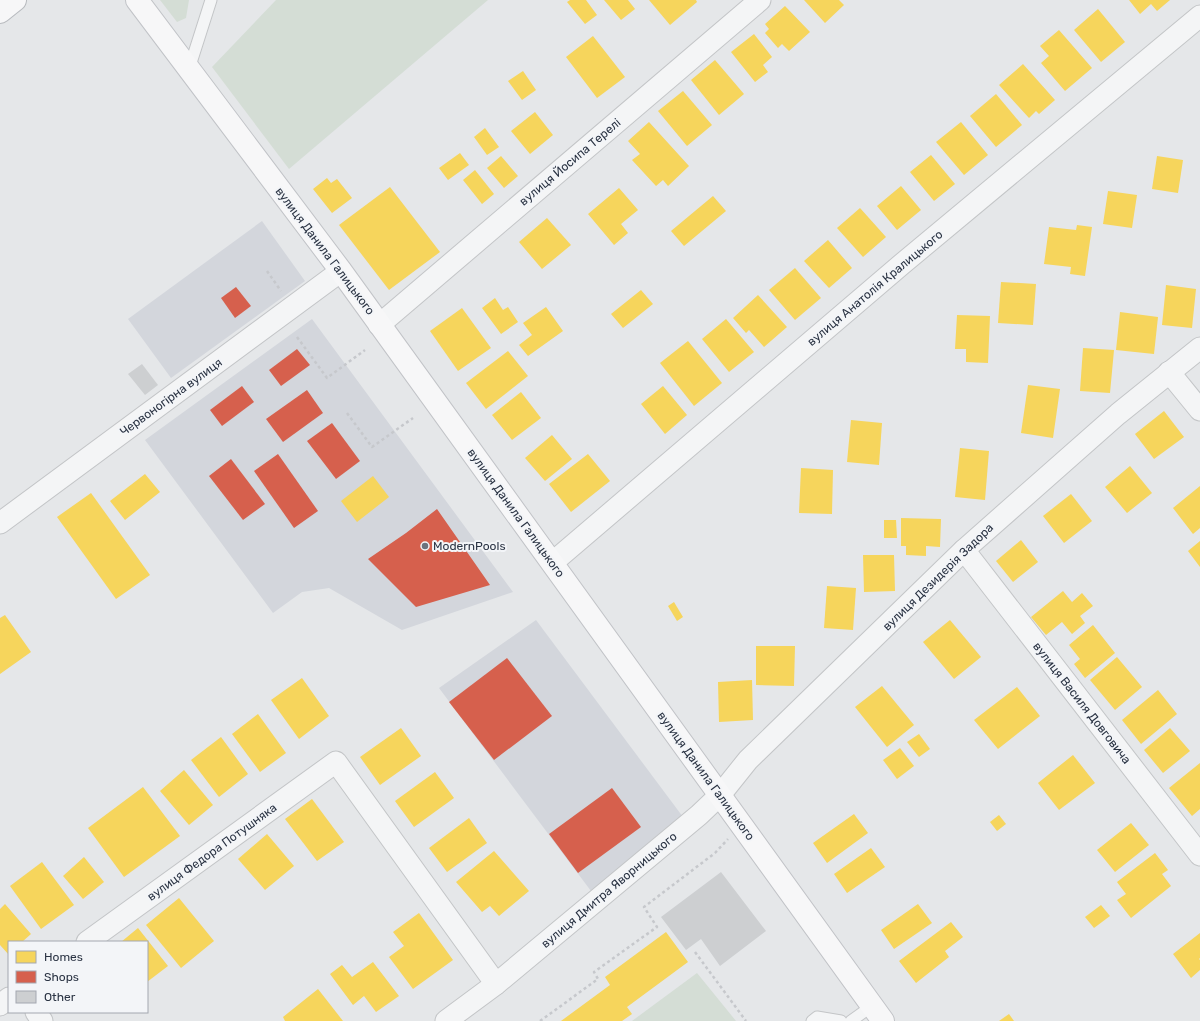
<svg xmlns="http://www.w3.org/2000/svg" width="1200" height="1021" viewBox="0 0 1200 1021" font-family="Rubik,sans-serif">
	<style>
		.built { fill: #d3d6dc }
		.green { fill: #d4ddd5 }
		.homes { fill: #f6d55c }
		.shops { fill: #d6604d }
		.building { fill: #cdcfd1 }
		.lines { fill: none; stroke-linecap: round; stroke-linejoin: round }
		.service-casing { stroke: #c3c5c7; stroke-width: 13 }
		.minor-casing { stroke: #c3c5c7; stroke-width: 23 }
		.primary-casing { stroke: #c1c3c7; stroke-width: 24 }
		.trunk-casing { stroke: #b7babe; stroke-width: 24 }
		.path { stroke: #c6c8cc; stroke-width: 2.5; stroke-dasharray: 3 3; stroke-linecap: butt }
		.service { stroke: #f4f5f6; stroke-width: 11 }
		.minor { stroke: #f4f5f6; stroke-width: 21 }
		.primary { stroke: #f7f7f8; stroke-width: 22 }
		.trunk { stroke: #f7f7f8; stroke-width: 22 }
		.poi-dot { fill: #6b727d; stroke: #f3f5f8; stroke-width: 1.5 }
		.labels { text-anchor: middle; dominant-baseline: central; stroke-width: 4; stroke-linejoin: round; paint-order: stroke }
		.street-label { font-size: 12px; fill: #2a3343; stroke: #f3f5f8 }
		.poi-label { font-size: 12px; fill: #2a3343; stroke: #f3f5f8; text-anchor: start }
	</style>
	<rect width="100%" height="100%" fill="#e5e7e9"/>
	<g class="built">
		<path d="M 262,221 L 305,281 L 171,378 L 128,319 Z"/>
		<path d="M 312,319 L 513,592 L 402,630 L 329,588 L 302,592 L 273,613 L 145,440 Z"/>
		<path d="M 536,620 L 683,817 L 591,891 L 439,688 Z"/>
	</g>
	<g class="green">
		<path d="M 160,0 L 189,0 L 186,18 L 177,22 Z"/>
		<path d="M 276,0 L 488,0 L 289,169 L 212,67 Z"/>
		<path d="M 697,973 L 736,1021 L 632,1021 Z"/>
	</g>
	<g class="homes">
		<path d="M 570,0 L 586,0 L 597,15 L 585,24 L 567,2 Z"/>
		<path d="M 604,0 L 628,0 L 635,9 L 621,20 Z"/>
		<path d="M 649,0 L 696,0 L 697,2 L 670,25 Z"/>
		<path d="M 804,0 L 839,0 L 844,5 L 825,23 Z"/>
		<path d="M 1129,0 L 1170,0 L 1157,11 L 1151,4 L 1140,14 Z"/>
		<path d="M 785,6 L 810,32 L 789,51 L 782,44 L 778,48 L 765,33 L 769,29 L 765,24 Z"/>
		<path d="M 1098,9 L 1125,42 L 1101,62 L 1074,30 Z"/>
		<path d="M 1059,30 L 1092,68 L 1065,91 L 1041,63 L 1049,56 L 1040,46 Z"/>
		<path d="M 754,34 L 772,57 L 763,65 L 768,72 L 755,82 L 731,52 Z"/>
		<path d="M 593,36 L 625,77 L 597,98 L 566,57 Z"/>
		<path d="M 715,60 L 744,94 L 719,115 L 691,80 Z"/>
		<path d="M 1023,64 L 1055,100 L 1039,114 L 1036,111 L 1029,118 L 999,85 Z"/>
		<path d="M 523,71 L 536,90 L 522,100 L 508,81 Z"/>
		<path d="M 683,91 L 712,125 L 687,146 L 658,111 Z"/>
		<path d="M 996,94 L 1022,125 L 996,147 L 970,116 Z"/>
		<path d="M 535,112 L 553,135 L 530,154 L 511,131 Z"/>
		<path d="M 649,122 L 689,166 L 668,186 L 663,180 L 656,186 L 632,160 L 640,154 L 628,141 Z"/>
		<path d="M 961,122 L 988,155 L 964,175 L 936,142 Z"/>
		<path d="M 485,128 L 499,147 L 487,155 L 474,137 Z"/>
		<path d="M 460,153 L 469,165 L 448,180 L 439,168 Z"/>
		<path d="M 931,155 L 955,184 L 934,201 L 910,172 Z"/>
		<path d="M 501,156 L 518,176 L 504,188 L 487,168 Z"/>
		<path d="M 1157,156 L 1183,160 L 1178,193 L 1152,189 Z"/>
		<path d="M 475,170 L 494,194 L 482,204 L 463,180 Z"/>
		<path d="M 327,178 L 331,183 L 337,179 L 352,198 L 332,213 L 313,189 Z"/>
		<path d="M 901,186 L 921,210 L 897,230 L 877,206 Z"/>
		<path d="M 390,187 L 440,252 L 389,290 L 339,225 Z"/>
		<path d="M 619,188 L 638,210 L 621,224 L 628,233 L 614,245 L 588,214 Z"/>
		<path d="M 1108,191 L 1137,195 L 1132,228 L 1103,224 Z"/>
		<path d="M 713,196 L 726,211 L 684,246 L 671,231 Z"/>
		<path d="M 860,208 L 886,237 L 863,257 L 837,228 Z"/>
		<path d="M 547,218 L 571,245 L 542,269 L 519,242 Z"/>
		<path d="M 1077,225 L 1092,227 L 1085,276 L 1070,274 L 1071,267 L 1044,264 L 1049,227 L 1076,230 Z"/>
		<path d="M 828,240 L 852,268 L 829,288 L 804,261 Z"/>
		<path d="M 795,268 L 821,298 L 795,320 L 769,290 Z"/>
		<path d="M 1001,282 L 1036,284 L 1033,325 L 998,323 Z"/>
		<path d="M 1166,285 L 1196,289 L 1192,328 L 1162,325 Z"/>
		<path d="M 641,290 L 653,304 L 623,328 L 611,314 Z"/>
		<path d="M 758,295 L 787,327 L 764,347 L 749,330 L 746,333 L 733,318 Z"/>
		<path d="M 495,298 L 503,310 L 508,307 L 518,322 L 501,334 L 482,308 Z"/>
		<path d="M 546,307 L 563,331 L 528,356 L 519,345 L 532,335 L 523,323 Z"/>
		<path d="M 462,308 L 491,348 L 458,371 L 430,331 Z"/>
		<path d="M 1120,312 L 1158,317 L 1154,354 L 1116,350 Z"/>
		<path d="M 957,315 L 990,316 L 988,363 L 966,362 L 966,349 L 955,349 Z"/>
		<path d="M 726,319 L 754,352 L 729,372 L 702,339 Z"/>
		<path d="M 688,341 L 722,383 L 694,406 L 660,363 Z"/>
		<path d="M 1083,348 L 1114,350 L 1110,393 L 1080,391 Z"/>
		<path d="M 508,351 L 528,376 L 486,409 L 466,383 Z"/>
		<path d="M 1028,385 L 1060,389 L 1053,438 L 1021,433 Z"/>
		<path d="M 663,386 L 687,415 L 665,434 L 641,404 Z"/>
		<path d="M 521,392 L 541,418 L 512,440 L 492,415 Z"/>
		<path d="M 1164,411 L 1184,437 L 1154,459 L 1135,434 Z"/>
		<path d="M 851,420 L 882,423 L 879,465 L 847,462 Z"/>
		<path d="M 552,435 L 572,459 L 545,481 L 525,458 Z"/>
		<path d="M 960,448 L 989,451 L 985,500 L 955,497 Z"/>
		<path d="M 588,454 L 610,481 L 571,512 L 549,484 Z"/>
		<path d="M 1130,466 L 1152,493 L 1127,513 L 1105,487 Z"/>
		<path d="M 801,468 L 833,470 L 832,514 L 799,513 Z"/>
		<path d="M 145,474 L 160,492 L 125,520 L 110,501 Z"/>
		<path d="M 373,476 L 389,497 L 357,522 L 341,501 Z"/>
		<path d="M 1200,486 L 1200,528 L 1193,534 L 1173,508 Z"/>
		<path d="M 91,493 L 150,575 L 116,599 L 57,517 Z"/>
		<path d="M 1071,494 L 1092,521 L 1064,543 L 1043,516 Z"/>
		<path d="M 901,518 L 941,519 L 940,547 L 926,546 L 926,556 L 906,555 L 906,546 L 901,546 Z"/>
		<path d="M 884,520 L 896,520 L 897,538 L 884,538 Z"/>
		<path d="M 1021,540 L 1038,562 L 1013,582 L 996,561 Z"/>
		<path d="M 1200,541 L 1200,567 L 1188,551 Z"/>
		<path d="M 863,555 L 894,555 L 895,591 L 864,592 Z"/>
		<path d="M 827,586 L 856,588 L 853,630 L 824,628 Z"/>
		<path d="M 1063,591 L 1072,602 L 1082,593 L 1093,606 L 1080,616 L 1085,623 L 1072,634 L 1062,622 L 1046,635 L 1031,617 Z"/>
		<path d="M 674,602 L 683,617 L 677,621 L 668,606 Z"/>
		<path d="M 5,615 L 31,652 L 0,674 L 0,618 Z"/>
		<path d="M 950,620 L 981,657 L 954,679 L 923,642 Z"/>
		<path d="M 1093,625 L 1115,653 L 1085,678 L 1074,664 L 1080,659 L 1069,645 Z"/>
		<path d="M 756,646 L 795,646 L 794,686 L 756,685 Z"/>
		<path d="M 1117,657 L 1142,687 L 1115,710 L 1090,680 Z"/>
		<path d="M 302,678 L 329,716 L 299,739 L 271,700 Z"/>
		<path d="M 752,680 L 753,720 L 719,722 L 718,682 Z"/>
		<path d="M 882,686 L 914,725 L 887,747 L 855,707 Z"/>
		<path d="M 1017,687 L 1040,716 L 998,749 L 974,720 Z"/>
		<path d="M 1158,690 L 1177,714 L 1141,744 L 1122,720 Z"/>
		<path d="M 258,714 L 286,753 L 260,772 L 232,734 Z"/>
		<path d="M 401,728 L 421,756 L 380,785 L 360,757 Z"/>
		<path d="M 1170,728 L 1190,751 L 1163,773 L 1144,750 Z"/>
		<path d="M 919,734 L 930,749 L 919,757 L 907,742 Z"/>
		<path d="M 221,737 L 248,774 L 219,797 L 191,760 Z"/>
		<path d="M 900,748 L 914,766 L 897,779 L 883,760 Z"/>
		<path d="M 1073,755 L 1095,783 L 1059,810 L 1038,783 Z"/>
		<path d="M 1200,763 L 1200,809 L 1192,816 L 1169,788 Z"/>
		<path d="M 184,770 L 213,805 L 189,825 L 160,791 Z"/>
		<path d="M 435,772 L 454,798 L 414,827 L 395,801 Z"/>
		<path d="M 143,787 L 180,836 L 124,877 L 88,828 Z"/>
		<path d="M 312,799 L 344,842 L 317,861 L 285,819 Z"/>
		<path d="M 854,814 L 868,833 L 827,863 L 813,843 Z"/>
		<path d="M 999,815 L 1006,824 L 997,831 L 990,822 Z"/>
		<path d="M 469,818 L 487,843 L 447,872 L 429,848 Z"/>
		<path d="M 1131,823 L 1149,845 L 1115,872 L 1097,850 Z"/>
		<path d="M 267,834 L 294,866 L 265,890 L 238,859 Z"/>
		<path d="M 871,848 L 885,867 L 847,893 L 834,874 Z"/>
		<path d="M 494,851 L 529,891 L 499,916 L 490,906 L 482,912 L 456,882 Z"/>
		<path d="M 1155,853 L 1168,870 L 1162,874 L 1171,886 L 1131,918 L 1117,900 L 1126,894 L 1117,882 Z"/>
		<path d="M 84,857 L 104,882 L 83,899 L 63,876 Z"/>
		<path d="M 42,862 L 74,905 L 41,929 L 10,886 Z"/>
		<path d="M 179,898 L 214,941 L 181,968 L 146,925 Z"/>
		<path d="M 5,904 L 31,934 L 22,942 L 9,942 L 9,955 L 0,945 L 0,909 Z"/>
		<path d="M 918,904 L 932,923 L 894,949 L 881,930 Z"/>
		<path d="M 1101,905 L 1110,916 L 1094,928 L 1085,917 Z"/>
		<path d="M 419,913 L 453,960 L 413,989 L 389,957 L 404,946 L 393,932 Z"/>
		<path d="M 951,922 L 963,937 L 945,951 L 949,957 L 916,983 L 899,961 Z"/>
		<path d="M 138,928 L 168,966 L 147,982 L 147,942 L 121,942 Z"/>
		<path d="M 666,932 L 688,962 L 627,1007 L 632,1014 L 622,1021 L 561,1021 L 610,985 L 605,977 Z"/>
		<path d="M 1200,933 L 1200,958 L 1199,959 L 1200,960 L 1200,970 L 1191,978 L 1173,954 Z"/>
		<path d="M 373,962 L 399,996 L 376,1012 L 364,996 L 353,1005 L 330,974 L 342,965 L 352,977 Z"/>
		<path d="M 318,989 L 343,1021 L 285,1021 L 283,1017 Z"/>
		<path d="M 1009,1014 L 1014,1021 L 999,1021 Z"/>
	</g>
	<g class="shops">
		<path d="M 236,287 L 251,306 L 235,318 L 221,298 Z"/>
		<path d="M 297,349 L 310,365 L 281,386 L 269,370 Z"/>
		<path d="M 242,386 L 254,402 L 222,426 L 210,410 Z"/>
		<path d="M 307,390 L 323,413 L 283,442 L 266,419 Z"/>
		<path d="M 332,423 L 360,461 L 336,479 L 307,441 Z"/>
		<path d="M 278,454 L 318,511 L 294,528 L 254,471 Z"/>
		<path d="M 231,459 L 265,504 L 243,520 L 209,476 Z"/>
		<path d="M 437,509 L 490,585 L 416,607 L 368,559 L 406,533 Z"/>
		<path d="M 507,658 L 552,716 L 494,760 L 449,702 Z"/>
		<path d="M 612,788 L 641,827 L 578,873 L 549,834 Z"/>
	</g>
	<g class="building">
		<path d="M 142,364 L 158,385 L 145,395 L 128,374 Z"/>
		<path d="M 721,872 L 766,931 L 720,966 L 701,939 L 686,950 L 661,917 Z"/>
	</g>
	<g class="lines">
		<defs>
			<g id="service">
				<path d="M 189,69 L 211,0"/>
				<path d="M 812,1021 L 817,1017 L 841,1021"/>
				<path d="M 851,1021 L 872,1006"/>
			</g>
			<g id="minor">
				<path d="M 379,325 L 760,0"/>
				<path d="M 1169,372 L 1200,410"/>
				<path d="M 0,523 L 341,271"/>
				<path d="M 964,550 L 1200,855"/>
				<path d="M 552,563 L 902,264 L 1200,16"/>
				<path d="M 87,942 L 336,762 L 496,984"/>
				<path d="M 0,1005 L 9,998"/>
				<path d="M 36,1012 L 42,1021"/>
				<path d="M 446,1021 L 496,984 L 699,815 L 720,795 L 748,760 L 964,550 L 1118,414 L 1200,348"/>
			</g>
			<path id="primary" d="M 137,0 L 341,271 L 883,1021"/>
			<path id="trunk" d="M 0,12 L 15,0"/>
		</defs>
		<use href="#service" class="service-casing"/>
		<use href="#minor" class="minor-casing"/>
		<use href="#primary" class="primary-casing"/>
		<use href="#trunk" class="trunk-casing"/>
		<g class="path">
			<path d="M 267,271 L 281,291"/>
			<path d="M 297,337 L 327,378 L 365,350"/>
			<path d="M 347,413 L 372,447 L 413,418"/>
			<path d="M 695,952 L 746,1021"/>
			<path d="M 540,1021 L 598,979 L 594,972 L 657,927 L 644,907 L 715,853 L 728,839"/>
		</g>
		<use href="#service" class="service"/>
		<use href="#minor" class="minor"/>
		<use href="#primary" class="primary"/>
		<use href="#trunk" class="trunk"/>
	</g>
	<circle class="poi-dot" cx="425" cy="546" r="4"/>
	<g class="labels">
		<g class="street-label">
			<text transform="translate(570 162) rotate(-40)">вулиця Йосипа Терелі</text>
			<text transform="translate(325 251) rotate(53)">вулиця Данила Галицького</text>
			<text transform="translate(875 288) rotate(-40)">вулиця Анатолія Кралицького</text>
			<text transform="translate(171 397) rotate(-36)">Червоногірна вулиця</text>
			<text transform="translate(516 513) rotate(54)">вулиця Данила Галицького</text>
			<text transform="translate(938 577) rotate(-44)">вулиця Дезидерія Задора</text>
			<text transform="translate(1082 703) rotate(52)">вулиця Василя Довговича</text>
			<text transform="translate(706 776) rotate(54)">вулиця Данила Галицького</text>
			<text transform="translate(212 852) rotate(-36)">вулиця Федора Потушняка</text>
			<text transform="translate(609 890) rotate(-40)">вулиця Дмитра Яворницького</text>
		</g>
		<g class="poi-label">
			<text x="433" y="546">ModernPools</text>
		</g>
	</g>
	<rect x="8" y="941" width="140" height="72" fill="#f3f5f8" stroke="#a3a7b0"/>
	<rect x="16" y="951" width="20" height="12" fill="#f6d55c" stroke="#a3a7b0"/>
	<text x="44" y="961" font-size="12" fill="#2a3343">Homes</text>
	<rect x="16" y="971" width="20" height="12" fill="#d6604d" stroke="#a3a7b0"/>
	<text x="44" y="981" font-size="12" fill="#2a3343">Shops</text>
	<rect x="16" y="991" width="20" height="12" fill="#cdcfd1" stroke="#a3a7b0"/>
	<text x="44" y="1001" font-size="12" fill="#2a3343">Other</text>
</svg>
